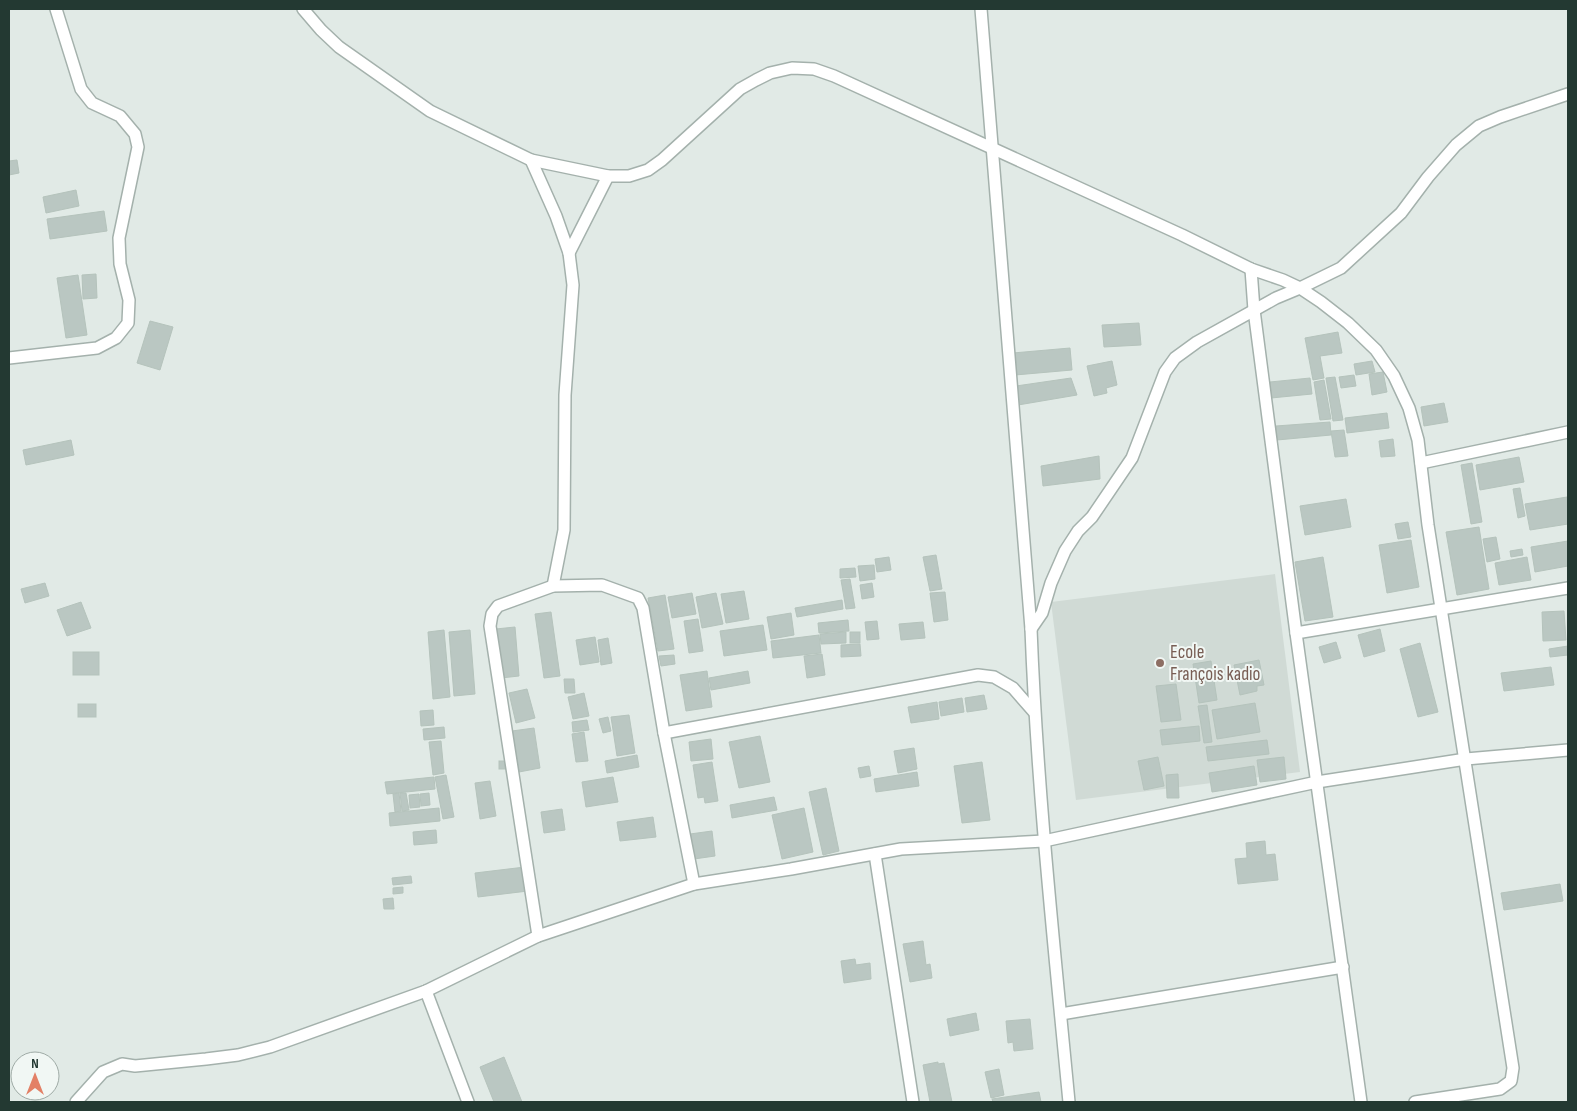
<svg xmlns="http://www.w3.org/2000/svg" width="1577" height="1111" viewBox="0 0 1577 1111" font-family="'Sofia Sans Condensed',sans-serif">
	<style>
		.built { fill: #d0dad5 }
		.building { fill: #bac7c2; stroke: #b5c3bc }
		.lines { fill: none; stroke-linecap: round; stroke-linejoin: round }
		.street-casing { stroke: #a4b1ac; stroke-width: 14 }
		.street { stroke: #fff; stroke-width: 11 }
		.education-dot { fill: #8d6e63; stroke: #f1f7f4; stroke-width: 2 }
		.labels { text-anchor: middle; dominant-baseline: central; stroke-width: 4; stroke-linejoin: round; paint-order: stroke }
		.education-label { font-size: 19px; fill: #785e54; stroke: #f1f7f4; text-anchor: start }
	</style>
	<rect width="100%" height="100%" fill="#e1eae6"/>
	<path class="built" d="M 1275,574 L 1300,772 L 1076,800 L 1051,602 Z"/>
	<g class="building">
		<path d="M 17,160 L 19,173 L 9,175 L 9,161 Z"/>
		<path d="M 76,190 L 79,206 L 46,213 L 43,197 Z"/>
		<path d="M 104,211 L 107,231 L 50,239 L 47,219 Z"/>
		<path d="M 96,274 L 97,298 L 83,299 L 82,275 Z"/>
		<path d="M 78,275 L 87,335 L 66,338 L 57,278 Z"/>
		<path d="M 150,321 L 173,327 L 160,370 L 137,363 Z"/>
		<path d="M 1139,323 L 1141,345 L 1104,347 L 1102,325 Z"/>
		<path d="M 1338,332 L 1342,353 L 1320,356 L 1324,378 L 1313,380 L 1305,338 Z"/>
		<path d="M 1070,348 L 1072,370 L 1015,375 L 1013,353 Z"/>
		<path d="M 1112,361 L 1117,385 L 1106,388 L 1107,393 L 1094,396 L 1087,366 Z"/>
		<path d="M 1372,361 L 1375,372 L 1356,375 L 1354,364 Z"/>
		<path d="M 1383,372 L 1387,392 L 1372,395 L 1369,374 Z"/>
		<path d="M 1354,375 L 1356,386 L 1341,388 L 1339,377 Z"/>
		<path d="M 1335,377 L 1343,420 L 1333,421 L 1326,378 Z"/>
		<path d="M 1071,378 L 1077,395 L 1018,405 L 1016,386 Z"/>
		<path d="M 1310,378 L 1312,394 L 1271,398 L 1270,382 Z"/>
		<path d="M 1324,380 L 1331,419 L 1320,420 L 1314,382 Z"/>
		<path d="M 1444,403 L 1448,422 L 1424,426 L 1421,407 Z"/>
		<path d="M 1387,413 L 1389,428 L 1347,433 L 1345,418 Z"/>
		<path d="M 1330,422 L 1331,435 L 1277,440 L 1276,426 Z"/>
		<path d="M 1344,430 L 1348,456 L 1335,457 L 1331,431 Z"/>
		<path d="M 1393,439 L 1395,456 L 1381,457 L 1379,441 Z"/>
		<path d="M 71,440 L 74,455 L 26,465 L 23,450 Z"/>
		<path d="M 1099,456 L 1100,479 L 1043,486 L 1041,466 Z"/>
		<path d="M 1519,457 L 1524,482 L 1480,490 L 1476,465 Z"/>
		<path d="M 1472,463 L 1482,522 L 1471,524 L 1461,465 Z"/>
		<path d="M 1520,488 L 1525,516 L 1518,518 L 1513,489 Z"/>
		<path d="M 1567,497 L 1568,524 L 1530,530 L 1525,504 Z"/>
		<path d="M 1346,499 L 1351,527 L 1305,535 L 1300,506 Z"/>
		<path d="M 1408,522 L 1411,537 L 1398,539 L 1395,524 Z"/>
		<path d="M 1479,527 L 1489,589 L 1457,595 L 1446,532 Z"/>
		<path d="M 1496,537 L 1500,559 L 1487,562 L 1483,539 Z"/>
		<path d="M 1411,540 L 1419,587 L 1387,593 L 1379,545 Z"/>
		<path d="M 1568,541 L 1568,566 L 1535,572 L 1531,547 Z"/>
		<path d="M 1522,549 L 1523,555 L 1511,557 L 1510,551 Z"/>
		<path d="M 936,555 L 942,589 L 930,591 L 923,557 Z"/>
		<path d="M 889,557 L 891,570 L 877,572 L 875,559 Z"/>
		<path d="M 1323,557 L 1333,617 L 1305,621 L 1295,562 Z"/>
		<path d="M 1527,557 L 1531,580 L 1499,585 L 1495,563 Z"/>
		<path d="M 874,565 L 875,579 L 860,581 L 858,566 Z"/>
		<path d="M 855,568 L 856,577 L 840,578 L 840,569 Z"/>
		<path d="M 850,579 L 855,608 L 846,609 L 841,580 Z"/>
		<path d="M 45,583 L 49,596 L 25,603 L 21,589 Z"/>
		<path d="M 872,583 L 874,597 L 862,599 L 860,585 Z"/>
		<path d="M 744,591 L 749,619 L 726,623 L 721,594 Z"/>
		<path d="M 945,592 L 948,620 L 934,622 L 930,593 Z"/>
		<path d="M 692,593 L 696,614 L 672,618 L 668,597 Z"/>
		<path d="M 716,593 L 723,624 L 702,628 L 696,597 Z"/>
		<path d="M 665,595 L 674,649 L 658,651 L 648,598 Z"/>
		<path d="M 842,600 L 843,609 L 797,617 L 795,608 Z"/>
		<path d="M 81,602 L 91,628 L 67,636 L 57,610 Z"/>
		<path d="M 1564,611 L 1566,640 L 1543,641 L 1542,612 Z"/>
		<path d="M 551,612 L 560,676 L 544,678 L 535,614 Z"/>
		<path d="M 791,613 L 794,635 L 771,639 L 767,617 Z"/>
		<path d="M 698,619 L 703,651 L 689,653 L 684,621 Z"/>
		<path d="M 848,620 L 849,631 L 819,633 L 818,623 Z"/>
		<path d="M 877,621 L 879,639 L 867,640 L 865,622 Z"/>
		<path d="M 923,622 L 925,638 L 901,640 L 899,624 Z"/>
		<path d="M 763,625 L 767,650 L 724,656 L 720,631 Z"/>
		<path d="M 515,627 L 519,676 L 501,678 L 496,629 Z"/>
		<path d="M 1380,629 L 1385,651 L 1364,657 L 1358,635 Z"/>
		<path d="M 444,630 L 450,697 L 433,699 L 428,632 Z"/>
		<path d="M 470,630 L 475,694 L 454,696 L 449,632 Z"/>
		<path d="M 846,632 L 846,643 L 821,644 L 820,634 Z"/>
		<rect x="850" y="632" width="10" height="11"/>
		<path d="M 819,635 L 821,653 L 773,658 L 771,641 Z"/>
		<path d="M 595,637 L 599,662 L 580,665 L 576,640 Z"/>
		<path d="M 608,638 L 612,663 L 601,665 L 598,640 Z"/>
		<path d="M 1336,642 L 1341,658 L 1324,663 L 1319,647 Z"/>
		<path d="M 1420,643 L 1438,712 L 1418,717 L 1400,649 Z"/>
		<path d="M 860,644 L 861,656 L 841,657 L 841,645 Z"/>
		<path d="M 1568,646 L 1568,655 L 1550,657 L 1549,649 Z"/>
		<rect x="73" y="652" width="26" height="23"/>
		<path d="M 822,654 L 825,675 L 807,678 L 804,656 Z"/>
		<path d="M 674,655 L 675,664 L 661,666 L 659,656 Z"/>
		<path d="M 1259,660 L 1264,685 L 1257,686 L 1257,691 L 1240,695 L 1234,665 Z"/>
		<path d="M 1211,661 L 1217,700 L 1199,703 L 1193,664 Z"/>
		<path d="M 1551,667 L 1554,685 L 1504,691 L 1501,673 Z"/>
		<path d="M 707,671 L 712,707 L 686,711 L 680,675 Z"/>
		<path d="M 748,671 L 750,683 L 711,690 L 709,678 Z"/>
		<path d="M 564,679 L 574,679 L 575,693 L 565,693 Z"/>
		<path d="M 1176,684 L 1181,720 L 1161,722 L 1156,686 Z"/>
		<path d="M 527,689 L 535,718 L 516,723 L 509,693 Z"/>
		<path d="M 584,693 L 589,716 L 573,719 L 568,697 Z"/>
		<path d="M 984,695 L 987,709 L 967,712 L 965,698 Z"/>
		<path d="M 962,698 L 964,712 L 941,716 L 939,702 Z"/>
		<path d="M 937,702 L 939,719 L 911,723 L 908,707 Z"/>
		<path d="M 1255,703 L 1260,732 L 1217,739 L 1212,710 Z"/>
		<rect x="78" y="704" width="18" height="13"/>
		<path d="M 1207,705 L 1212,742 L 1204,743 L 1198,706 Z"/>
		<path d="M 433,710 L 434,725 L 421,726 L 420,711 Z"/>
		<path d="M 629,715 L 635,753 L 617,756 L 611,717 Z"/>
		<path d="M 608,717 L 611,731 L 603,733 L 599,719 Z"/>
		<path d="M 587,720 L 589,730 L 573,732 L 572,722 Z"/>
		<path d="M 1199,726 L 1200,741 L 1162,745 L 1160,730 Z"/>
		<path d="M 444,727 L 445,738 L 424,740 L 423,729 Z"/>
		<path d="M 534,728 L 540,768 L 519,772 L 512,731 Z"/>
		<path d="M 584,732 L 588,761 L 576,762 L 572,734 Z"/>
		<path d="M 760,736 L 770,782 L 739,788 L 729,742 Z"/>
		<path d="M 711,739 L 713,759 L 691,761 L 689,742 Z"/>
		<path d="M 1267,740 L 1269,754 L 1208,761 L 1206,747 Z"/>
		<path d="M 441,741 L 444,773 L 433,775 L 429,742 Z"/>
		<path d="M 914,748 L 917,769 L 898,773 L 894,751 Z"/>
		<path d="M 637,755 L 639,767 L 607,773 L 605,761 Z"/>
		<path d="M 1158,757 L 1164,786 L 1144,790 L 1138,761 Z"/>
		<path d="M 1284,757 L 1286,779 L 1260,782 L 1257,760 Z"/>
		<rect x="499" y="761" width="8" height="8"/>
		<path d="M 712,762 L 718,801 L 705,803 L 704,797 L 698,798 L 693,765 Z"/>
		<path d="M 982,762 L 990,820 L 962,823 L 954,766 Z"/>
		<path d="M 869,766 L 871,776 L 860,778 L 858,768 Z"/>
		<path d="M 1254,766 L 1257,785 L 1212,792 L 1209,773 Z"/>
		<path d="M 917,772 L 919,786 L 876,792 L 874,779 Z"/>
		<path d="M 1178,774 L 1179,798 L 1167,798 L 1166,775 Z"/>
		<path d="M 446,775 L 454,817 L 443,819 L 435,777 Z"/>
		<path d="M 434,777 L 435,789 L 387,794 L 385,782 Z"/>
		<path d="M 613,777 L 618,802 L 586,807 L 582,782 Z"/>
		<path d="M 490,781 L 496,816 L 480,819 L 475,783 Z"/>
		<path d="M 826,788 L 839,851 L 823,855 L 809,792 Z"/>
		<path d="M 399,793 L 401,811 L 395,812 L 393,794 Z"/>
		<path d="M 400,793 L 406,793 L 409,810 L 402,811 Z"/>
		<path d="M 429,793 L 430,805 L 421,806 L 420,794 Z"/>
		<path d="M 419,794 L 420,807 L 410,808 L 409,795 Z"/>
		<path d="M 774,797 L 777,810 L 732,818 L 730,805 Z"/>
		<path d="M 439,808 L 440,821 L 390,826 L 389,813 Z"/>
		<path d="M 804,808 L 813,852 L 782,859 L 772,815 Z"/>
		<path d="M 562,809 L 565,830 L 544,833 L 541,812 Z"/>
		<path d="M 653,817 L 656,837 L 620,841 L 617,822 Z"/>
		<path d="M 436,830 L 437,843 L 414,845 L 413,832 Z"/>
		<path d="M 712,831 L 715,856 L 694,859 L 690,834 Z"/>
		<path d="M 1265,841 L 1266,855 L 1275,854 L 1278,880 L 1238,884 L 1235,859 L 1247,858 L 1246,843 Z"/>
		<path d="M 525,867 L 528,891 L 478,897 L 475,873 Z"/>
		<path d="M 411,876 L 412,883 L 393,885 L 392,878 Z"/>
		<path d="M 1560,884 L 1563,901 L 1504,910 L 1501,893 Z"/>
		<path d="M 403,887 L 403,893 L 393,894 L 393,888 Z"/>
		<path d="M 393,898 L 394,909 L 384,909 L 383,899 Z"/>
		<path d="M 923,941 L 926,965 L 930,964 L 932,978 L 910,982 L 903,944 Z"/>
		<path d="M 855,959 L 856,965 L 870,963 L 871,979 L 844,983 L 841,961 Z"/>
		<path d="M 976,1013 L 979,1030 L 950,1036 L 947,1019 Z"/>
		<path d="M 1030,1019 L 1033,1049 L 1014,1051 L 1013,1042 L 1008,1043 L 1006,1021 Z"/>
		<path d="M 504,1057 L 522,1102 L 494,1102 L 480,1067 Z"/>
		<path d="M 938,1062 L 938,1064 L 944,1063 L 952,1102 L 930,1102 L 923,1065 Z"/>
		<path d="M 999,1069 L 1004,1095 L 991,1098 L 985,1072 Z"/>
		<path d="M 1039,1092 L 1041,1102 L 993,1102 L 992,1099 Z"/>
	</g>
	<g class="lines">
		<defs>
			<g id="street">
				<path d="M 303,9 L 321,30 L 339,47 L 430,111 L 531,160 L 608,176 L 629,176 L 648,170 L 662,160 L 740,89 L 756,80 L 770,73 L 792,68 L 814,69 L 834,76 L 1182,235 L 1251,269 L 1283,280 L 1300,288 L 1321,302 L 1348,323 L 1376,350 L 1394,376 L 1409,408 L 1418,440 L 1428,525 L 1513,1068 L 1511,1081 L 1500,1089 L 1415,1102"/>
				<path d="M 981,9 L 1031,629 C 1037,788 1054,945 1069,1102"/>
				<path d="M 531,160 L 556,216 L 569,253 L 573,285 L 565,395 L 564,530 L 553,586"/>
				<path d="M 569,253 L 608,176"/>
				<path d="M 1251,269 L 1254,310 L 1296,633 L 1361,1102"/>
				<path d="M 9,358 L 97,348 L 116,338 L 128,323 L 129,300 L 120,264 L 119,238 L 138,147 L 135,134 L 120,116 L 92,103 L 81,89 L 56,9"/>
				<path d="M 1421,463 L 1568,432"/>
				<path d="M 1031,629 L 1042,613 L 1051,583 L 1065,551 L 1078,531 L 1092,517 L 1132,458 L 1165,372 L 1175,358 L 1197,342 L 1276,298 L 1300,288 L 1341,268 L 1401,213 L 1428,177 L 1456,145 L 1479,126 L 1500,117 L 1568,94"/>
				<path d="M 1296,633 L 1568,588"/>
				<path d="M 664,733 L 978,675 L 994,677 L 1013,688 L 1034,712"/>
				<path d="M 875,854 L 913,1102"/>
				<path d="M 538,936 L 490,626 L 492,614 L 498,606 L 553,586 L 602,585 L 638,598 L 643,608 L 664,733 L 694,884"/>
				<path d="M 426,991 L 468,1102"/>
				<path d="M 1061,1014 L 1343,967"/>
				<path d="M 76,1102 L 103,1072 L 122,1064 L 135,1066 L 206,1059 L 238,1055 L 270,1047 L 426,991 L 538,936 L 694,884 L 791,869 L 901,849 L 1044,841 L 1317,782 L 1466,759 L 1568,750"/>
			</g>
		</defs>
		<use href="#street" class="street-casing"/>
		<use href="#street" class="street"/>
	</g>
	<circle class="education-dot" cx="1160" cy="663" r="5"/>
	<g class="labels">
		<g class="education-label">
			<text x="1170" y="652">Ecole<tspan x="1170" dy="22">François kadio</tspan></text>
		</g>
	</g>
	<rect width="1577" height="1111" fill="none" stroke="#233932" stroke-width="20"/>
	<g transform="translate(35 1076)"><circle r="24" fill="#f1f7f4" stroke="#9faba6"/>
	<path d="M0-4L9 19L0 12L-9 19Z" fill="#e38066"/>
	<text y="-8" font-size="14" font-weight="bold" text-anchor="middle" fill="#233932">N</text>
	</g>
</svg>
